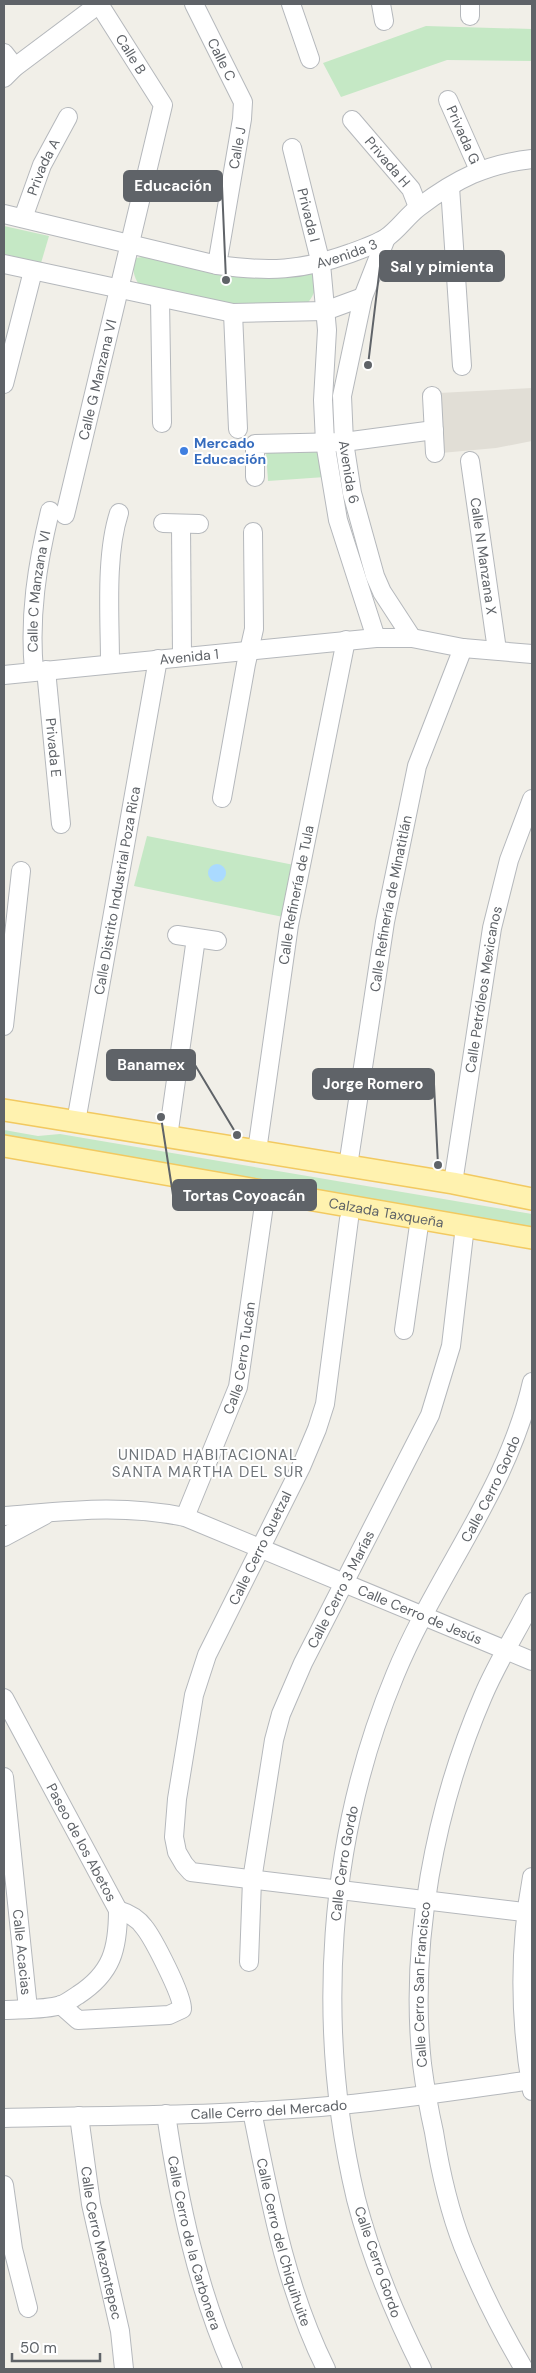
<svg xmlns="http://www.w3.org/2000/svg" width="536" height="2373" viewBox="0 0 536 2373" font-family="'DM Sans',sans-serif">
	<style>
		.education { fill: #e1ded6 }
		.green { fill: #c5e8c5 }
		.water { fill: #aadaff }
		.lines { fill: none; stroke-linecap: round; stroke-linejoin: round }
		.minor-casing { stroke: #b5b8bc; stroke-width: 20 }
		.major-casing { stroke: #f2c960; stroke-width: 24 }
		.minor { stroke: #fff; stroke-width: 18 }
		.major { stroke: #fff2af; stroke-width: 21 }
		.shop-dot { fill: #3f7fe0; stroke: #fff; stroke-width: 2 }
		.labels { text-anchor: middle; dominant-baseline: central; stroke-width: 4; stroke-linejoin: round; paint-order: stroke }
		.street-label { font-size: 14px; fill: #5f6368; stroke: #fff }
		.shop-label { font-size: 14px; font-weight: bold; fill: #366cbe; stroke: #fff; text-anchor: start }
		.neighbourhood-label { font-size: 15px; letter-spacing: 1px; fill: #70757a; stroke: #fff }
		.leader { fill: none; stroke: #5f6368; stroke-width: 2 }
		.callout-dot { fill: #5f6368; stroke: #fff; stroke-width: 2 }
		.callout { fill: #5f6368; stroke: #5f6368; stroke-width: 2 }
		.callout-label { font-size: 15px; text-anchor: middle; font-weight: bold; fill: #fff }
	</style>
	<rect width="100%" height="100%" fill="#f1efe8"/>
	<path class="education" d="M 532,388 L 532,441 L 496,448 L 441,453 L 439,393 Z"/>
	<g class="green">
		<path d="M 426,26 L 532,29 L 532,61 L 447,60 L 341,97 L 323,63 Z"/>
		<path d="M 4,226 L 49,236 L 41,263 L 4,254 Z"/>
		<path d="M 147,256 L 310,270 C 318,284 317,290 308,303 L 236,304 L 210,303 L 141,288 C 134,277 131,270 136,258 Z"/>
		<path d="M 323,449 L 325,477 L 268,481 L 266,451 Z"/>
		<path d="M 147,836 L 299,866 L 288,918 L 134,886 Z"/>
		<path d="M 4,1130 L 38,1136 L 60,1134 L 532,1214 L 532,1230 L 4,1136 Z"/>
	</g>
	<circle class="water" cx="217" cy="873" r="9"/>
	<g class="lines">
		<defs>
			<g id="minor">
				<path id="s1" d="M 194,4 L 243,102 L 242,119 L 217,265"/>
				<path d="M 291,4 L 310,59"/>
				<path d="M 381,4 L 384,21"/>
				<path d="M 470,4 L 470,16"/>
				<path d="M 4,53 L 15,67"/>
				<path d="M 4,78 L 15,67 L 99,4"/>
				<path id="s2" d="M 448,100 L 479,170"/>
				<path id="s3" d="M 352,120 L 411,189 L 418,207"/>
				<path id="s4" d="M 292,148 L 321,264 L 327,330 L 323,400 L 325,442 L 338,520 L 376,638"/>
				<path d="M 450,187 L 462,366"/>
				<path id="s5" d="M 4,214 L 217,265 C 269,272 301,271 351,253 C 362,249 376,244 386,238 C 398,230 407,216 419,207 C 456,179 486,164 532,159"/>
				<path id="s6" d="M 23,218 L 42,165 L 68,117"/>
				<path id="s7" d="M 386,238 L 363,297 L 342,396 L 344,442 L 352,493 L 375,576 L 382,592 L 412,638"/>
				<path d="M 4,264 L 233,313 L 325,311 L 363,297"/>
				<path d="M 160,299 L 162,423"/>
				<path d="M 233,313 L 238,429"/>
				<path d="M 4,384 L 33,271"/>
				<path d="M 432,396 L 435,453"/>
				<path id="s8" d="M 470,461 L 497,650"/>
				<path d="M 255,477 L 255,444 L 344,442 L 434,430"/>
				<path id="s9" d="M 65,515 L 163,105 L 99,4"/>
				<path d="M 163,523 L 199,524"/>
				<path d="M 181,524 L 182,657"/>
				<path d="M 110,663 C 110,618 105,556 119,513"/>
				<path id="s10" d="M 46,670 L 61,824"/>
				<path id="s11" d="M 34,671 C 29,616 37,565 50,511"/>
				<path id="s12" d="M 4,675 L 376,638 L 412,638 L 463,648 L 532,654"/>
				<path d="M 222,798 L 246,664 L 254,629 L 253,532"/>
				<path d="M 177,935 L 217,941"/>
				<path d="M 4,1026 L 21,871"/>
				<path id="s13" d="M 76,1122 L 158,659"/>
				<path d="M 168,1137 L 196,938"/>
				<path id="s14" d="M 257,1151 L 289,925 L 346,640"/>
				<path id="s15" d="M 348,1166 L 385,922 L 417,766 L 463,648"/>
				<path id="s16" d="M 453,1183 L 492,928 L 509,860 L 532,799"/>
				<path d="M 349,1219 L 325,1404 L 317,1429 L 301,1467 L 207,1655 L 194,1695 L 177,1799 L 174,1837 L 177,1852 L 184,1864 L 191,1872 L 532,1913"/>
				<path d="M 404,1330 L 420,1218"/>
				<path id="s17" d="M 4,1516 C 69,1511 119,1504 185,1517 L 532,1661"/>
				<path id="s18" d="M 185,1517 L 238,1387 L 266,1191"/>
				<path d="M 4,1537 L 45,1515"/>
				<path id="s19" d="M 4,1698 L 118,1910 C 118,1949 112,1973 78,1995 C 73,1998 67,2003 61,2005 C 46,2010 20,2009 4,2010"/>
				<path id="s20" d="M 4,1777 L 28,2009"/>
				<path id="s21" d="M 249,1962 L 252,1880 L 274,1740 L 281,1714 L 303,1663 L 430,1415 L 451,1346 L 465,1226"/>
				<path d="M 61,2005 L 78,2020 L 169,2015 L 182,2009 C 183,1996 153,1938 144,1927 C 137,1917 128,1913 118,1910"/>
				<path d="M 532,2091 C 520,2022 519,1947 532,1877"/>
				<path id="s22" d="M 252,2111 C 270,2200 285,2286 326,2369"/>
				<path id="s23" d="M 166,2114 C 179,2202 197,2288 233,2369"/>
				<path id="s24" d="M 79,2116 L 91,2204 L 120,2331 L 124,2369"/>
				<path id="s25" d="M 4,2118 C 116,2115 229,2116 341,2105 C 405,2099 468,2089 532,2080"/>
				<path d="M 4,2185 L 13,2249 L 28,2308"/>
				<path id="s26" d="M 422,2369 C 395,2315 371,2258 356,2199 C 315,2027 327,1838 395,1675 C 436,1575 508,1489 532,1382"/>
				<path id="s27" d="M 524,2369 C 501,2330 480,2288 463,2246 C 449,2210 440,2170 434,2132 C 429,2110 425,2087 422,2064 C 409,1943 435,1807 483,1696 C 497,1663 516,1633 532,1602"/>
			</g>
			<g id="major">
				<path d="M 4,1110 L 453,1183 L 532,1199"/>
				<path id="s28" d="M 4,1146 L 532,1238"/>
			</g>
		</defs>
		<use href="#minor" class="minor-casing"/>
		<use href="#major" class="major-casing"/>
		<use href="#minor" class="minor"/>
		<use href="#major" class="major"/>
	</g>
	<circle class="shop-dot" cx="184" cy="451" r="5"/>
	<g class="labels">
		<g class="street-label">
			<text transform="translate(131 54) rotate(58)">Calle B</text>
			<text stroke="none"><textPath href="#s1" startOffset="62">Calle C</textPath></text>
			<text stroke="none"><textPath href="#s2" startOffset="38">Privada G</textPath></text>
			<text transform="translate(237 148) rotate(-80)">Calle J</text>
			<text stroke="none"><textPath href="#s3" startOffset="55">Privada H</textPath></text>
			<text stroke="none"><textPath href="#s6" startOffset="55">Privada A</textPath></text>
			<text stroke="none"><textPath href="#s4" startOffset="69">Privada I</textPath></text>
			<text stroke="none"><textPath href="#s5" startOffset="351">Avenida 3</textPath></text>
			<text stroke="none"><textPath href="#s9" startOffset="139">Calle G Manzana VI</textPath></text>
			<text stroke="none"><textPath href="#s7" startOffset="241">Avenida 6</textPath></text>
			<text stroke="none"><textPath href="#s8" startOffset="96">Calle N Manzana X</textPath></text>
			<text stroke="none"><textPath href="#s11" startOffset="80">Calle C Manzana VI</textPath></text>
			<text stroke="none"><textPath href="#s12" startOffset="186">Avenida 1</textPath></text>
			<text stroke="none"><textPath href="#s10" startOffset="78">Privada E</textPath></text>
			<text stroke="none"><textPath href="#s13" startOffset="235">Calle Distrito Industrial Poza Rica</textPath></text>
			<text stroke="none"><textPath href="#s14" startOffset="259">Calle Refinería de Tula</textPath></text>
			<text stroke="none"><textPath href="#s15" startOffset="266">Calle Refinería de Minatitlán</textPath></text>
			<text stroke="none"><textPath href="#s16" startOffset="196">Calle Petróleos Mexicanos</textPath></text>
			<text stroke="none"><textPath href="#s28" startOffset="388">Calzada Taxqueña</textPath></text>
			<text stroke="none"><textPath href="#s18" startOffset="169">Calle Cerro Tucán</textPath></text>
			<text stroke="none"><textPath href="#s26" startOffset="926">Calle Cerro Gordo</textPath></text>
			<text transform="translate(260 1548) rotate(-64)">Calle Cerro Quetzal</text>
			<text stroke="none"><textPath href="#s21" startOffset="389">Calle Cerro 3 Marías</textPath></text>
			<text stroke="none"><textPath href="#s17" startOffset="436">Calle Cerro de Jesús</textPath></text>
			<text stroke="none"><textPath href="#s19" startOffset="164">Paseo de los Abetos</textPath></text>
			<text stroke="none"><textPath href="#s26" startOffset="521">Calle Cerro Gordo</textPath></text>
			<text stroke="none"><textPath href="#s20" startOffset="176">Calle Acacias</textPath></text>
			<text stroke="none"><textPath href="#s27" startOffset="404">Calle Cerro San Francisco</textPath></text>
			<text stroke="none"><textPath href="#s25" startOffset="265">Calle Cerro del Mercado</textPath></text>
			<text stroke="none"><textPath href="#s22" startOffset="135">Calle Cerro del Chiquihuite</textPath></text>
			<text stroke="none"><textPath href="#s24" startOffset="129">Calle Cerro Mezontepec</textPath></text>
			<text stroke="none"><textPath href="#s23" startOffset="132">Calle Cerro de la Carbonera</textPath></text>
			<text transform="translate(378 2262) rotate(71)">Calle Cerro Gordo</text>
		</g>
		<g class="shop-label">
			<text x="194" y="443">Mercado<tspan x="194" dy="16">Educación</tspan></text>
		</g>
		<g class="neighbourhood-label">
			<text x="208" y="1455">UNIDAD HABITACIONAL<tspan x="208" dy="17">SANTA MARTHA DEL SUR</tspan></text>
		</g>
	</g>
	<path class="leader" d="M226 280L222 186M368 365L380 266M237 1135L195 1065M438 1165L434 1084M161 1117L173 1195"/>
	<g class="callout-dot">
		<circle cx="226" cy="280" r="5"/>
		<circle cx="368" cy="365" r="5"/>
		<circle cx="237" cy="1135" r="5"/>
		<circle cx="438" cy="1165" r="5"/>
		<circle cx="161" cy="1117" r="5"/>
	</g>
	<g class="callout">
		<rect x="124" y="171" width="98" height="30" rx="5"/>
		<rect x="380" y="251" width="124" height="30" rx="5"/>
		<rect x="107" y="1050" width="88" height="30" rx="5"/>
		<rect x="313" y="1069" width="121" height="30" rx="5"/>
		<rect x="173" y="1180" width="143" height="30" rx="5"/>
	</g>
	<g class="callout-label">
		<text x="173" y="191">Educación</text>
		<text x="442" y="272">Sal y pimienta</text>
		<text x="151" y="1070">Banamex</text>
		<text x="373" y="1089">Jorge Romero</text>
		<text x="244" y="1201">Tortas Coyoacán</text>
	</g>
	<rect width="536" height="2373" fill="none" stroke="#5f6368" stroke-width="10"/>
	<path d="M12 2353v8h88v-8" fill="none" stroke="#5f6368" stroke-width="2.5"/>
	<text x="20" y="2353" font-size="15" fill="#5f6368" stroke="#ffffff" stroke-width="4" paint-order="stroke">50 m</text>
</svg>
